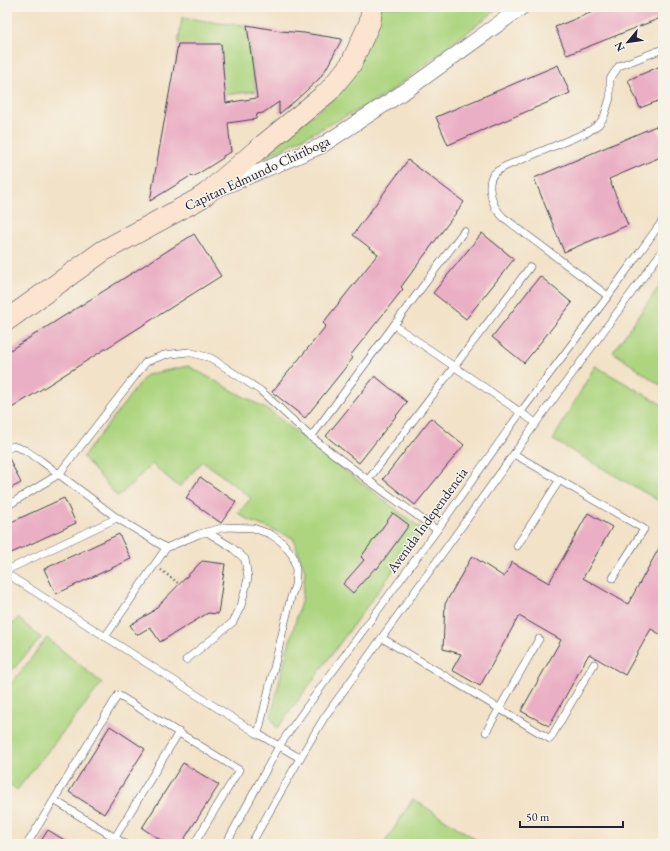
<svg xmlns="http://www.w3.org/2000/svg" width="670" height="851" font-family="'EB Garamond',serif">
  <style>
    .green { fill: #add580; stroke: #687c5e }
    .building { fill: #eaafc4 }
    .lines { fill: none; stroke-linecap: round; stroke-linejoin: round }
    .lane-casing { stroke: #413f50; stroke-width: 8 }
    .street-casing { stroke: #413f50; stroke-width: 16 }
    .secondary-casing { stroke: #413f50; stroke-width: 22 }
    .path { stroke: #413f50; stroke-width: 2.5; stroke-dasharray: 1 3; stroke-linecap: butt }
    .lane { stroke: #fff; stroke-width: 7 }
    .street { stroke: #fff; stroke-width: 15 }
    .secondary { stroke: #fce5d0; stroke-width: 21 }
    .labels { text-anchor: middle; stroke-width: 3; stroke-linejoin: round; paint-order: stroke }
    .street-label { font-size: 14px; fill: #22223b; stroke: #f7f3e8 }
  </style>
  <rect width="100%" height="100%" fill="#f7f3e8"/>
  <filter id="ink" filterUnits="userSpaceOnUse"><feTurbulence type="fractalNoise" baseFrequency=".025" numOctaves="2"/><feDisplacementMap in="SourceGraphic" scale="8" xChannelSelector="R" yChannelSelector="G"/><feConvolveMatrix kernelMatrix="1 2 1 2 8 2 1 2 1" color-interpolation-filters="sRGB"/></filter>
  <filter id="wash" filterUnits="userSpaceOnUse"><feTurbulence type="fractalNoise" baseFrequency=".012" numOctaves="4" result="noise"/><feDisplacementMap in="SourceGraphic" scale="16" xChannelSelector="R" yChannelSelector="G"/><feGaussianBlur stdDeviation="0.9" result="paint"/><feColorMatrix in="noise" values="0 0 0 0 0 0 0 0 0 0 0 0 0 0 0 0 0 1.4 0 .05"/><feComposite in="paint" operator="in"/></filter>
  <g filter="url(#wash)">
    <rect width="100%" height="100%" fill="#f2e2c7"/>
    <g class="green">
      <path d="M376 7H495V11L383 97 245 168 332 100Z"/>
      <path d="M182 17 218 23 247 25 256 91 225 95 178 44Z"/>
      <path d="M663 281V387L613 352Z"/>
      <path d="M188 366 270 411 317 449 423 530 277 729 271 717 282 670 302 598 305 571 293 538 248 520 238 513 251 498 203 461 179 487 152 464 118 497 83 457 146 375Z"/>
      <path d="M595 366 663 405V503L553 440Z"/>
      <path d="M18 618 41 638 7 676V630Z"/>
      <path d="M47 638 102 683 17 790 7 782V689Z"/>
      <path d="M413 799 483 844H384Z"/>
    </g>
    <g id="blocks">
      <g class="building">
        <path d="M605 7H663V17L567 55 555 27Z"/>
        <path d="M247 25 281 31 304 33 342 39 326 69 319 79 295 101 279 114V102L263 113 257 114 256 119 228 123 231 152 223 156V158L193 177 192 175 150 201 178 44H221L226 103 257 98Z"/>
        <path d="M558 65 570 93 448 145 436 117Z"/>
        <path d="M663 65V99L640 108 628 80Z"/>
        <path d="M656 126 663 142V156L609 179 628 225 564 252 534 178Z"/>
        <path d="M408 160 464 202 401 287 403 289 350 356 353 358 305 418 272 392 326 326 323 323 378 254 353 235Z"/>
        <path d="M482 233 514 259 466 319 433 293Z"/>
        <path d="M194 234 221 276 7 411V352Z"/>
        <path d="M540 276 572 303 524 363 492 337Z"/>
        <path d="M375 376 407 402 359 463 326 436Z"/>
        <path d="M431 418 464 445 415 505 383 479Z"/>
        <path d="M7 454 21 483 7 490Z"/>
        <path d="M200 477 236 502 221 523 186 498Z"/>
        <path d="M64 498 76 523 7 555V524Z"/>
        <path d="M393 513 409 525 377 569 375 568 353 593 343 584 364 560 361 557Z"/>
        <path d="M588 513 612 527 583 578 628 604 663 541V636L651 629 625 675 589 654 549 726 521 711 561 640 519 616 480 686 452 670 461 654 443 649 445 604 472 556 504 577 512 562 549 583Z"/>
        <path d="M119 534 131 559 56 594 44 569Z"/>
        <path d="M202 561 225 564 218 614 208 613 160 642 150 627 137 635 130 625 152 612Z"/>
        <path d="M110 726 145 749 104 814 69 792Z"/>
        <path d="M183 763 219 785 181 844H167L142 828Z"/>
        <path d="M48 830 71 844H39Z"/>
      </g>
    </g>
  </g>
  <g filter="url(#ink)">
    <use href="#blocks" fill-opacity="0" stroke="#413f50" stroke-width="1"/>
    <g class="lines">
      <g class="lane-casing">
        <g id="lane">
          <path d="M464 231 394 325 536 423"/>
          <path d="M608 296 503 217C500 214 497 210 495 207 491 199 487 183 493 175 496 171 501 169 506 166L588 132 599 124 604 117 610 98V79L619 66 663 49"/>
          <path d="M394 325 311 437 368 480 437 530"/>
          <path d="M7 449 13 446 25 450 40 460 117 518 166 548"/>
          <path d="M514 454 644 529 613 578"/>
          <path d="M368 480 530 267"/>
          <path d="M7 506 59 474 146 362 164 355 188 352 211 358 261 391 311 437"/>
          <path d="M517 546 559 481"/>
          <path d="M7 570 117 518"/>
          <path d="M7 574 258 734 300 758"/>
          <path d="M105 637 166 548 199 534 226 527 253 528 270 534 282 542 293 556 296 570 295 585 291 597 258 734"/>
          <path d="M382 638 550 739 594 664"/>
          <path d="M186 660 233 622 241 606 248 578 245 559 230 546 207 532"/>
          <path d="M486 732 539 639"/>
          <path d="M54 800 125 844"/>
          <path d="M27 844 118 695 239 770 194 844"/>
          <path d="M111 844 179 732"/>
          <path d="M226 844 279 746 308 705 437 530 520 413 608 296 663 220"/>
          <path d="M251 844 300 758 324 718 536 423 663 250"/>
        </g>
      </g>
      <g class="street-casing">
        <path id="street" d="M218 189 321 146 411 87 522 7"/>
      </g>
      <g class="secondary-casing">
        <path id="secondary" d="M7 320 103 251 197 200 206 194 256 151 328 92 351 64 370 22 372 7"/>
      </g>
      <path class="path" d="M161 570 178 583"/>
      <use href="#lane" class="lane"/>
      <use href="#street" class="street"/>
      <use href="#secondary" class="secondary"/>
    </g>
  </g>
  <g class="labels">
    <g class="street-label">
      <text transform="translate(257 173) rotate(-25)" y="5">Capitan Edmundo Chiriboga</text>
      <text transform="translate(427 520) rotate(-54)" y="5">Avenida Independencia</text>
    </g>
  </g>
  <rect width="670" height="851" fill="none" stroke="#f7f3e8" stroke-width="24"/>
  <g transform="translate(628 42) rotate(241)" stroke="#f7f3e8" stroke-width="3" paint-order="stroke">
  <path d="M0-3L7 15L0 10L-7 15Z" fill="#22223b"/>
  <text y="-6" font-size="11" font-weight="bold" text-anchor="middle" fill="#22223b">N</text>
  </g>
  <path d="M520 821v6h103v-6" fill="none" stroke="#22223b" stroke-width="2"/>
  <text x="526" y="821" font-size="12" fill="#22223b" stroke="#f7f3e8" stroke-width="3" paint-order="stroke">50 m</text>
</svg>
